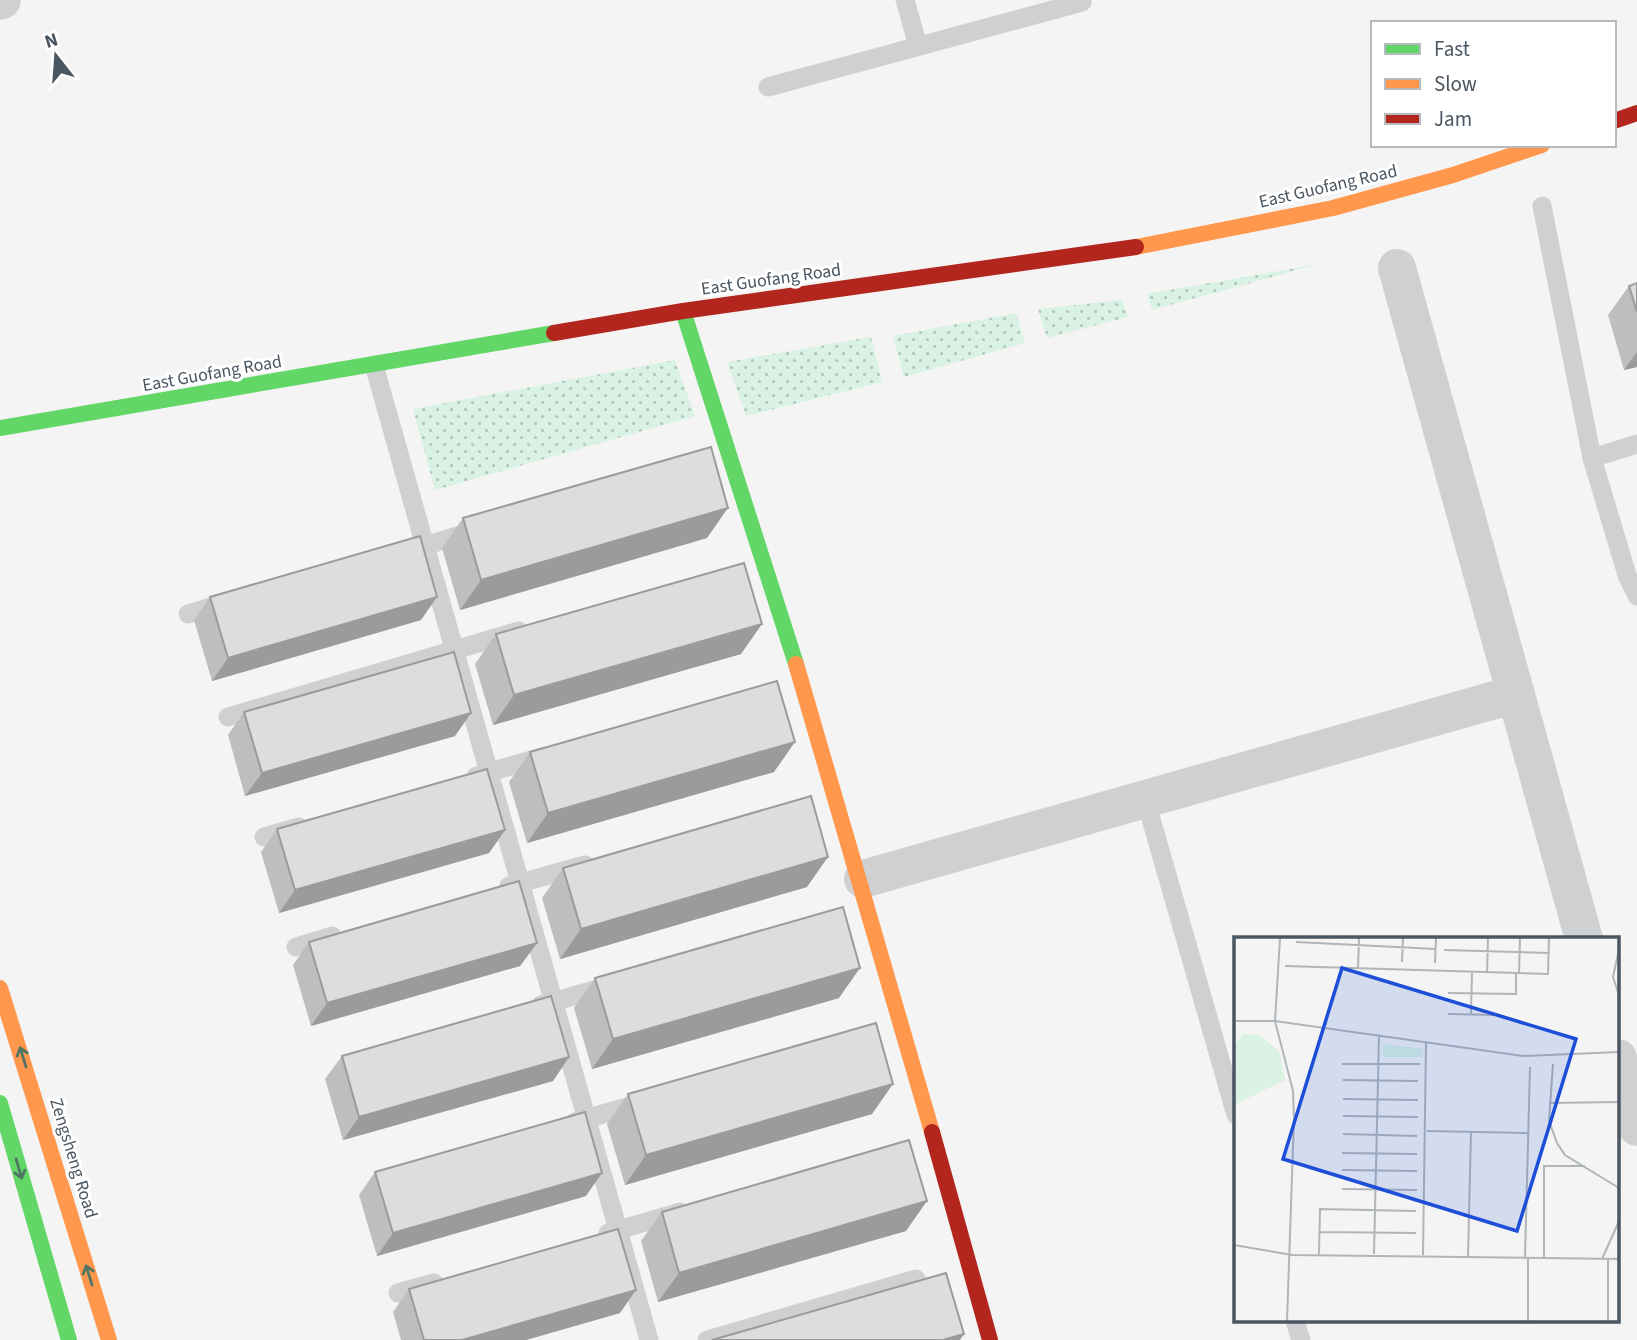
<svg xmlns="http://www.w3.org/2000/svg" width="1637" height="1340" font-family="'Source Sans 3',sans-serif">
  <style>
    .grass { fill: url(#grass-dots) }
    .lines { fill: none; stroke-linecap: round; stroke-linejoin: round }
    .lane { stroke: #ced0d2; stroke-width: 19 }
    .street { stroke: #ced0d2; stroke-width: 38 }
    .fast { stroke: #63d668; stroke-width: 16 }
    .slow { stroke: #ff974d; stroke-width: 16 }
    .jam { stroke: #b3261e; stroke-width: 16 }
    .wall { fill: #bebebf }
    .shaded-wall { fill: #9b9b9b }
    .building { fill: #ddddde; stroke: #9b9b9b; stroke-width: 2 }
    .oneway { stroke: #507663 }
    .labels { text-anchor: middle; stroke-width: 6; stroke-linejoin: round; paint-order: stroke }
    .street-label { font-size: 18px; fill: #4a5661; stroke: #fff }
    .inset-road { fill: none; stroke: #b0b5b9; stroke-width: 2 }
    .view { fill: #1d4ed8; fill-opacity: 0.15; stroke: #1d4ed8; stroke-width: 3.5 }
    .inset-edge { fill: none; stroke: #4a5661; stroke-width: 3.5 }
  </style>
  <defs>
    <pattern id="grass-dots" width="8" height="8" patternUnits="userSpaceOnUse" patternTransform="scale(1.75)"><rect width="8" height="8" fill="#d9f2e3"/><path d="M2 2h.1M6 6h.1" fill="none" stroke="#b2c7bb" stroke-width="1.8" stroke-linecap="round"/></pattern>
  </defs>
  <rect width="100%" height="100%" fill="#f4f4f4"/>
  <g class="grass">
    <path d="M1319 264 1152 310 1147 294Z"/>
    <path d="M1122 300 1128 317 1047 338 1038 309Z"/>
    <path d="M1016 313 1025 343 904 377 893 336Z"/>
    <path d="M871 337 882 382 746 416 727 362Z"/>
    <path d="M675 360 695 416 435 490 413 409Z"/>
  </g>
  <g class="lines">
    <g class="lane">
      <path d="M905 0 918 46"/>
      <path d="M768 87 1082 2"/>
      <path d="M1542 206 1592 458 1627 575 1637 596"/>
      <path d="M374 365 649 1340"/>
      <path d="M1592 458 1637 444"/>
      <path d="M415 549 473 531"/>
      <path d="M188 614 224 603"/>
      <path d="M228 717 519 631"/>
      <path d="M476 776 545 756"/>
      <path d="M1145 798 1236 1115"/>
      <path d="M264 837 299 827"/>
      <path d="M509 886 585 865"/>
      <path d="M296 947 332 936"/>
      <path d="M541 1005 609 986"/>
      <path d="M575 1122 641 1103"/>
      <path d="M608 1233 680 1212"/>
      <path d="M398 1293 434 1283"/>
      <path d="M1295 1321 1301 1340"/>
      <path d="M707 1340 916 1279"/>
    </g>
    <g class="street">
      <path d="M0 1 2 0"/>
      <path d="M1397 268 1584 939"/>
      <path d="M863 879 1516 694"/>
      <path d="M1618 1058 1637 1127"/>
    </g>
    <g class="fast">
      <path d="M683 311 796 664"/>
      <path d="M0 428 554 333"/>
      <path d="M0 1103 69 1340"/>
    </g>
    <g class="slow">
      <path d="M1136 247 1333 208 1453 175 1542 145"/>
      <path d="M796 664 932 1132"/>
      <path d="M0 988 109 1340"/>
    </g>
    <g class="jam">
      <path d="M1614 121 1637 113"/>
      <path d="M554 333 683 311 1136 247"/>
      <path d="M932 1132 990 1340"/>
    </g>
  </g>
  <g class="wall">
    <path d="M1637 283V367L1624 370 1608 315 1629 286Z"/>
    <path d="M463 518 707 538 460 610 442 548Z"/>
    <path d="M210 597 421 620 212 681 194 620Z"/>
    <path d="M496 634 741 654 493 725 475 664Z"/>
    <path d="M244 712 455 736 245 796 228 735Z"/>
    <path d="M530 752 774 772 527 843 509 782Z"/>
    <path d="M277 829 505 830 489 853 279 913 261 852Z"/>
    <path d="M563 868 807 887 560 959 542 898Z"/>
    <path d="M309 942 537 943 520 966 311 1026 293 965Z"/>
    <path d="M595 978 839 998 592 1069 574 1008Z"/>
    <path d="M342 1056 569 1057 553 1081 343 1140 325 1079Z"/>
    <path d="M628 1094 872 1114 625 1185 607 1124Z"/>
    <path d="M375 1172 586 1196 377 1256 359 1195Z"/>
    <path d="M662 1212 906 1231 658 1302 641 1241Z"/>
    <path d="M409 1289 620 1313 526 1340H401L393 1312Z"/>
  </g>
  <g class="shaded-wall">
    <path d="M1637 352V367L1624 370Z"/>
    <path d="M728 508 707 538 460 610 481 580Z"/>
    <path d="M437 597 421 620 212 681 228 658Z"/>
    <path d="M762 624 741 654 493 725 514 695Z"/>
    <path d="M471 713 455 736 245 796 262 773Z"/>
    <path d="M795 742 774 772 527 843 548 813Z"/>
    <path d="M505 830 489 853 279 913 295 890Z"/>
    <path d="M828 857 807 887 560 959 581 929Z"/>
    <path d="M537 943 520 966 311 1026 327 1003Z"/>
    <path d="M860 968 839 998 592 1069 613 1039Z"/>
    <path d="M569 1057 553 1081 343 1140 359 1117Z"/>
    <path d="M893 1084 872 1114 625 1185 646 1155Z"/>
    <path d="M602 1173 586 1196 377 1256 393 1233Z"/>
    <path d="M927 1201 906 1231 658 1302 679 1273Z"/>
    <path d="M636 1290 620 1313 526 1340H462Z"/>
    <path d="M964 1334 960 1340H943Z"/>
  </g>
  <g class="building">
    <path d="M1637 283V312L1629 286Z"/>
    <path d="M711 447 728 508 481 580 463 518Z"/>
    <path d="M420 536 437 597 228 658 210 597Z"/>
    <path d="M744 563 762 624 514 695 496 634Z"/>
    <path d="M454 652 471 713 262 773 244 712Z"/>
    <path d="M777 681 795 742 548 813 530 752Z"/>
    <path d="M487 769 505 830 295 890 277 829Z"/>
    <path d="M811 796 828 857 581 929 563 868Z"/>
    <path d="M519 881 537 943 327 1003 309 942Z"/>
    <path d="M843 907 860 968 613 1039 595 978Z"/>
    <path d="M551 996 569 1057 359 1117 342 1056Z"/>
    <path d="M876 1023 893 1084 646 1155 628 1094Z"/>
    <path d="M585 1112 602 1173 393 1233 375 1172Z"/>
    <path d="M909 1140 927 1201 679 1273 662 1212Z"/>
    <path d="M618 1229 636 1290 462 1340H424L409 1289Z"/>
    <path d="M946 1273 964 1334 943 1340H712Z"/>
  </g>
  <defs><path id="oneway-shaft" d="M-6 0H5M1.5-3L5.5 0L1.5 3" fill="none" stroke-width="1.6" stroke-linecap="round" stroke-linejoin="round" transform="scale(1.75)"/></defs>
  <g class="oneway">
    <use href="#oneway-shaft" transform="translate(23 1057) rotate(-107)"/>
    <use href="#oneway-shaft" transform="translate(19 1169) rotate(74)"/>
    <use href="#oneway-shaft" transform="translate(89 1275) rotate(-107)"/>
  </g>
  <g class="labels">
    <g class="street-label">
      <text transform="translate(1328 186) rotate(-13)" y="6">East Guofang Road</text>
      <text transform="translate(771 279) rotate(-8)" y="6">East Guofang Road</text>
      <text transform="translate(212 373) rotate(-10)" y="6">East Guofang Road</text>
      <text transform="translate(74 1158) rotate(73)" y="6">Zengsheng Road</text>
    </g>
  </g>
  <g transform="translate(1234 937)">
    <rect width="385" height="385" fill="#f4f4f4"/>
    <path d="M9 97 25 98 45 114 51 143 0 168V109ZM149 107 189 112V120H149Z" fill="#d9f2e3"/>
    <path class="inset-road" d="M46 1 41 84 59 154 60 182 53 384M62 5 202 12M385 12 379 40 385 58M210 13 315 16M168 25 169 1M201 26 202 1M51 29 314 37 315 1M124 31 125 1M253 36 254 1M285 37 286 1M214 56 282 57V37M214 77 262 78M237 77 238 36M0 84H41L289 119 385 115M108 127H186M319 127 315 184 323 206 331 218 385 251M109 143 184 144M109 162 184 163M315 166 385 165M109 179 184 180M193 194 294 196M109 197 183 199M108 216 183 217M108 233 183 234M108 252 183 253M86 295 182 296M0 308 58 318 385 322M85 317 86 272 182 274M140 317 145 99M189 318 192 105M234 319 237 195M291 320 296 130M310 320V229H351M368 322 385 284M294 384V320M374 384V322"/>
    <path class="view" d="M108 31 342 102 283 294 49 222Z"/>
    <rect width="385" height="385" class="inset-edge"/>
  </g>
  <rect x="1371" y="21" width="245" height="126" fill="#ffffff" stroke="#b7bbc0" stroke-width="2"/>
  <rect x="1385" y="44" width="35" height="10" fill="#63d668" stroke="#b7bbc0" stroke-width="2"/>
  <text x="1434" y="56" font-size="21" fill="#4a5661">Fast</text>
  <rect x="1385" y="79" width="35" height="10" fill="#ff974d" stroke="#b7bbc0" stroke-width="2"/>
  <text x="1434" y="91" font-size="21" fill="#4a5661">Slow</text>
  <rect x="1385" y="114" width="35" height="10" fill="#b3261e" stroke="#b7bbc0" stroke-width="2"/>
  <text x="1434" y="126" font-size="21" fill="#4a5661">Jam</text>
  <g transform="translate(56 56) rotate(343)" stroke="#ffffff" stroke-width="5" paint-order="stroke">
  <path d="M0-5L12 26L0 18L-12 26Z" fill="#4a5661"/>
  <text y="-10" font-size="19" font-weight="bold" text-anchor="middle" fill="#4a5661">N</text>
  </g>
</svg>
